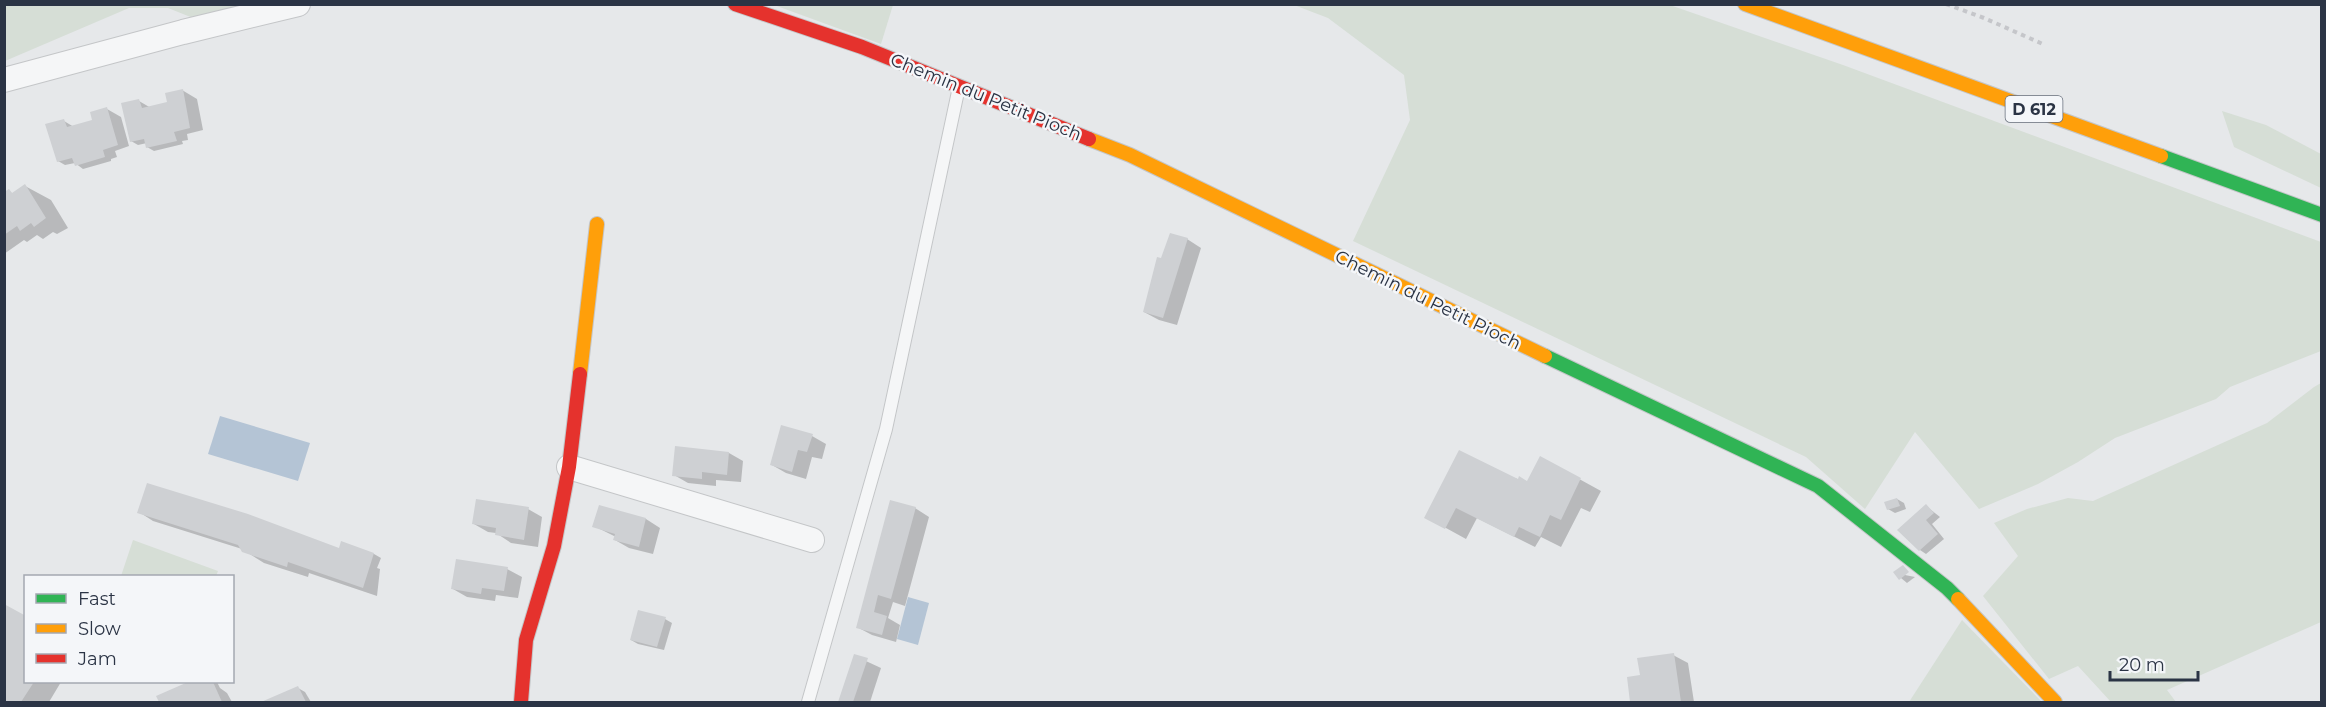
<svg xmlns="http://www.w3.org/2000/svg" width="2326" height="707" font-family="Montserrat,sans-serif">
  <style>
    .green { fill: #d6ded6 }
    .water { fill: #b4c4d5 }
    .shadow { fill: #0003 }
    .building { fill: #ced0d3 }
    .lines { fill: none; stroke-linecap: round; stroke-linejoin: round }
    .lane-casing { stroke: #c4c6c8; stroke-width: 14 }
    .street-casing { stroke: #c4c6c8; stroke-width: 26 }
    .fast-casing { stroke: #c4c6c8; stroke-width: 16 }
    .slow-casing { stroke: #c4c6c8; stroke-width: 16 }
    .jam-casing { stroke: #c4c6c8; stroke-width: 16 }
    .path { stroke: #c5c6ca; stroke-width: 4; stroke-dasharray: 4.5 4.5; stroke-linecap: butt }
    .lane { stroke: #f5f6f7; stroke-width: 12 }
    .street { stroke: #f5f6f7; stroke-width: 24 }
    .fast { stroke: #30b455; stroke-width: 14 }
    .slow { stroke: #ff9f0a; stroke-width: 14 }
    .jam { stroke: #e5322d; stroke-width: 14 }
    .labels { text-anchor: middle; stroke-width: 5; stroke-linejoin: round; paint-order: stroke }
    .shield { fill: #f4f6f9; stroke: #676e7b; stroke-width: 1.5 }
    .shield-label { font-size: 16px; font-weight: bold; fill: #2b3445 }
    .street-label { font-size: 18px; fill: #2b3445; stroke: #f4f6f9 }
  </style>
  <rect width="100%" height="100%" fill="#e6e8ea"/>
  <g class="green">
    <path d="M1667 4 1843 65 2321 242V351L2230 387 2216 399 2115 438 2078 462 2038 484 1979 509 1915 432 1865 509 1806 457 1353 241 1410 120 1404 75 1328 18 1294 5Z"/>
    <path d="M5 5H266L193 18 168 8H129L5 61Z"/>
    <path d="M774 5H893L881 44Z"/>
    <path d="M2222 111 2266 125 2321 154V188L2234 147Z"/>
    <path d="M2321 383V622L2167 690 2176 702H2111L2078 666 2049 679 1983 596 2018 556 1994 523 2027 509 2068 498 2093 501 2267 423 2314 387Z"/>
    <path d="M133 540 218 571 216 576H121Z"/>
    <path d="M1962 620 2042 702H1909Z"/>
  </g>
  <g class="water">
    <path d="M220 416 310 443 298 481 208 454Z"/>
    <path d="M908 597 929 603 918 645 897 639Z"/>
  </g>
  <g class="shadow">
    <path d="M182 90 197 99 203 130 187 134 188 140 182 141 183 144 154 151 147 147V143L138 145 131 141 139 101 151 108 169 104Z"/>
    <path d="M107 109 121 117 129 146 115 151 117 157 111 159V161L83 169 75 163 65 165 58 161 64 121 74 127 94 121Z"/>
    <path d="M25 186 51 200 68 228 57 234 53 232 43 239 37 235 27 242 24 240 4 254V194L9 191 13 194Z"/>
    <path d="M1187 239 1201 248 1177 325 1159 320 1144 312 1162 260Z"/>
    <path d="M812 436 826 444 822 459 812 457 806 479 786 473 772 465Z"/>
    <path d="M729 453 743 461 741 482 716 480V486L688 483 674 475Z"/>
    <path d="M1541 458 1601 491 1590 512 1581 508 1561 547 1541 537 1535 547 1477 518 1466 539 1426 517 1501 473 1528 483Z"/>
    <path d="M1897 499 1904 503 1906 509 1895 513 1888 509Z"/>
    <path d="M1926 506 1940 517 1932 524 1944 539 1926 554 1920 550Z"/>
    <path d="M600 507 646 519 660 528 653 554 629 548 615 540 616 537 594 526Z"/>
    <path d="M915 508 929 517 905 606 893 602 888 618 900 625 896 642 872 635 857 627Z"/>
    <path d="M528 509 542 517 538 547 511 543 496 533 488 532 474 524Z"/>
    <path d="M139 512 340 550 342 543 374 554 381 558 377 568 380 569 377 596 309 573 308 577 264 563 242 549 153 521Z"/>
    <path d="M507 569 522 577 518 598 496 595 495 601 467 597 453 589Z"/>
    <path d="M1895 573 1915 577 1907 583Z"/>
    <path d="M4 605 26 682H61L49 702H4Z"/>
    <path d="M665 619 672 623 664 650 638 644 631 640Z"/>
    <path d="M1673 655 1688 663 1694 702H1632L1629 679 1641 676Z"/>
    <path d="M855 656 881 668 870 702H840Z"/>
    <path d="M192 682H217L220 688 227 693 232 702H161L158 697Z"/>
    <path d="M298 688 305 692 311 702H265Z"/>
  </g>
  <g class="building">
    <path d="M183 89 190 128 174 132 177 141 146 148 144 139 130 142 121 103 139 99 142 108 167 102 165 93Z"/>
    <path d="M107 107 118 145 103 150 105 157 75 166 72 158 57 162 45 124 64 119 67 127 92 120 90 112Z"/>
    <path d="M25 184 46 218 34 227 31 223 20 231 17 226 4 235V192L9 189 12 193Z"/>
    <path d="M1170 233 1188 238 1163 318 1143 312 1157 257 1161 258Z"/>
    <path d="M781 425 813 434 807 452 798 450 792 472 770 465Z"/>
    <path d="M675 446 729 452 727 475 702 472V479L672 476Z"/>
    <path d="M1459 450 1518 479 1519 476 1527 481 1540 456 1581 478 1561 520 1550 515 1540 537 1519 527 1514 537 1456 508 1445 529 1424 518Z"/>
    <path d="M147 483 248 514 339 548 341 541 374 553 363 588 288 562 287 567 242 552 238 545 137 513Z"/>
    <path d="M1897 498 1900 506 1887 510 1884 502Z"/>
    <path d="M476 499 529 507 524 540 495 535 496 528 472 524Z"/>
    <path d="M890 500 916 507 891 599 878 595 874 612 887 616 882 635 856 628Z"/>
    <path d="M1926 504 1934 513 1926 520 1938 534 1919 551 1897 530Z"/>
    <path d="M599 505 646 518 639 547 613 540 615 534 592 527Z"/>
    <path d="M456 559 508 567 504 591 482 588 481 594 451 589Z"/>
    <path d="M1903 565 1909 572 1899 580 1893 572Z"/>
    <path d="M4 604 26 616V682H34L21 702H4Z"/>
    <path d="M638 610 666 617 657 647 630 640Z"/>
    <path d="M1674 653 1681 702H1630L1627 677 1640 675 1637 658Z"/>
    <path d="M854 654 868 658 853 702H838Z"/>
    <path d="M188 682H213L222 702H159L156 696Z"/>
    <path d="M298 686 306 702H261Z"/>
  </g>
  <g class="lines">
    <g class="lane-casing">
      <path id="lane" d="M808 702 886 429 959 87"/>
    </g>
    <g class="street-casing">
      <g id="street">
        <path d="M4 80 183 32 298 4"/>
        <path d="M569 467 812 540"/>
      </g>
    </g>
    <g class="fast-casing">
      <g id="fast">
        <path d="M2161 156 2322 215"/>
        <path d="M1545 356 1818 486 1947 588 1958 599"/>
      </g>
    </g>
    <g class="slow-casing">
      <g id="slow">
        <path d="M1745 4 2161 156"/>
        <path d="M1089 139 1130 155 1545 356"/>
        <path d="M580 374 597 224"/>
        <path d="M1958 599 2055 702"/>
      </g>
    </g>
    <g class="jam-casing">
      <g id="jam">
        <path d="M735 4 862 47 1089 139"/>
        <path d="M521 702 526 640 554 546 569 467 580 374"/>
      </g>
    </g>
    <path class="path" d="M1946 4 1984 18 2045 45"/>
    <use href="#lane" class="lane"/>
    <use href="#street" class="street"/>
    <use href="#fast" class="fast"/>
    <use href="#slow" class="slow"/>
    <use href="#jam" class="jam"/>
  </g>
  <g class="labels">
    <rect class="shield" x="2005.5" y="96" width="57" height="26" rx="4.5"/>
    <g class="shield-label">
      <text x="2034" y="115">D 612</text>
    </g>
    <g class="street-label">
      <text transform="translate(986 97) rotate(22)" y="6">Chemin du Petit Pioch</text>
      <text transform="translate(1428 300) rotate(26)" y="6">Chemin du Petit Pioch</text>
    </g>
  </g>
  <rect width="2326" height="707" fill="none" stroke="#2b3445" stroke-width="12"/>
  <rect x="24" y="575" width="210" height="108" fill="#f4f6f9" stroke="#a4a8b1" stroke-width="1.5"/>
  <rect x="36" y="594" width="30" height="9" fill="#30b455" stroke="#a4a8b1" stroke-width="1.5"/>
  <text x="78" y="605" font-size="18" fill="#2b3445">Fast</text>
  <rect x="36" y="624" width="30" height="9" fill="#ff9f0a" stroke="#a4a8b1" stroke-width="1.5"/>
  <text x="78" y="635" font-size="18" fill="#2b3445">Slow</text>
  <rect x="36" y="654" width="30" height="9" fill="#e5322d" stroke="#a4a8b1" stroke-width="1.5"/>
  <text x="78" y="665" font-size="18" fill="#2b3445">Jam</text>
  <path d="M2110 671v9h88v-9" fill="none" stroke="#2b3445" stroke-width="3"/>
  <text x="2119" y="671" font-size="18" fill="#2b3445" stroke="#f4f6f9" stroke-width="4.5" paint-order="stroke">20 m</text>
</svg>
